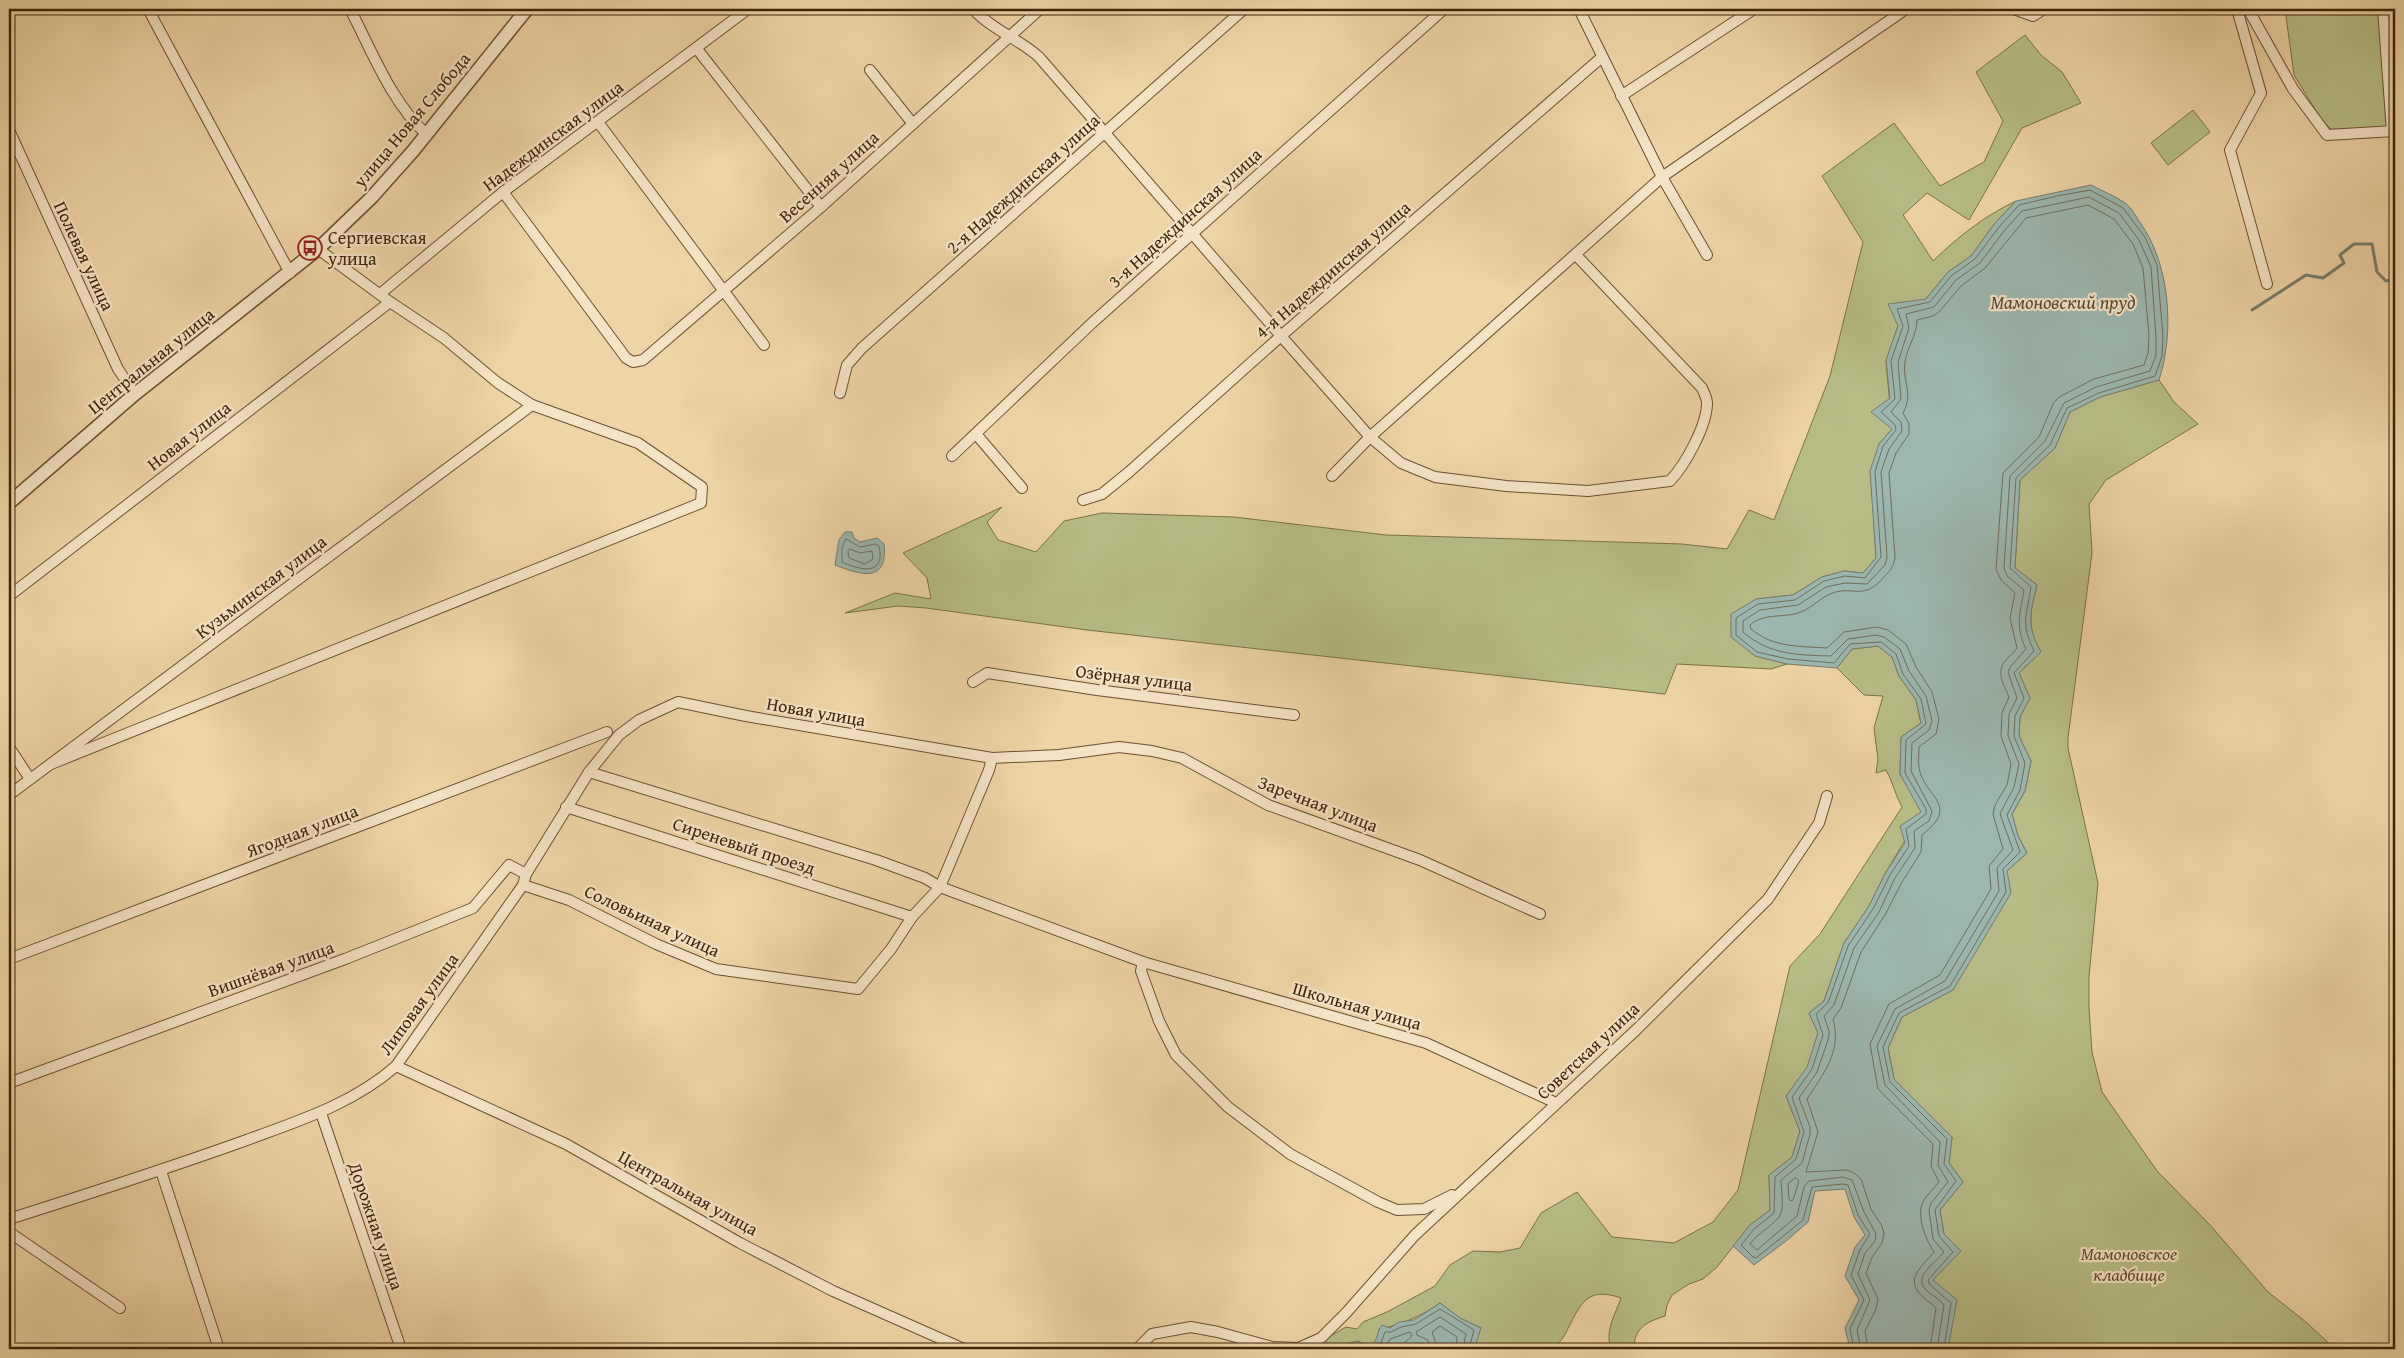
<svg xmlns="http://www.w3.org/2000/svg" width="2404" height="1358" font-family="'Gentium Book Plus',serif">
  <style>
    .green { fill: #b8bd88; stroke: #7c7048 }
    .water { fill: #9bb7af; stroke: #777c6c }
    .lines { fill: none; stroke-linecap: round; stroke-linejoin: round }
    .shore { stroke: #6e6d5c; stroke-width: 1 }
    .stream { stroke: #777c6c; stroke-width: 3 }
    .minor-casing { stroke: #6c4f30; stroke-width: 12 }
    .tertiary-casing { stroke: #6c4f30; stroke-width: 15 }
    .minor { stroke: #f5e3c6; stroke-width: 10 }
    .tertiary { stroke: #f5e3c6; stroke-width: 12 }
    .labels { text-anchor: middle; stroke-width: 4.5; stroke-linejoin: round; paint-order: stroke }
    .street-label { font-size: 18px; fill: #412308; stroke: #f5e3c6 }
    .poi-label { font-size: 18px; fill: #412308; stroke: #f5e3c6; text-anchor: start }
    .park-label { font-size: 18px; font-style: italic; fill: #5f4a28; stroke: #f5e3c6 }
    .water-label { font-size: 19px; font-style: italic; fill: #584832; stroke: #f5e3c6 }
  </style>
  <rect width="100%" height="100%" fill="#efd4a8"/>
  <filter id="stains"><feTurbulence type="fractalNoise" baseFrequency=".004" numOctaves="4"/><feColorMatrix values="0 0 0 0 .2 0 0 0 0 .09 0 0 0 0 .02 0 0 0 .5 -.17"/></filter>
  <radialGradient id="worn" r=".72"><stop offset=".6" stop-color="#630" stop-opacity="0"/><stop offset="1" stop-color="#630" stop-opacity=".3"/></radialGradient>
  <g class="green">
    <path d="M2285 9H2395V137L2332 130 2321 119 2294 75Z"/>
    <path d="M2025 35 2041 55 2062 72 2081 103 2022 128 1969 220 1927 193 1903 215 1933 261C1958 237 1984 216 2016 201L1995 223 1971 256 1948 272 1926 299 1898 326 1886 361 1892 429 1879 444 1874 525 1876 558 1863 573 1844 571 1822 577 1793 595 1756 599 1755 656 1787 664 1771 669 1677 664 1665 694 1087 630 926 608 898 606 845 613 895 593 931 599 927 578 903 553 1002 507 987 522 998 540 1036 552 1064 521 1102 513 1234 517 1386 535 1682 544 1727 549 1749 510 1774 520 1830 376 1863 242 1822 176 1894 123 1940 186 1984 162 2003 121 1976 72Z"/>
    <path d="M2193 110 2210 132 2168 165 2151 143Z"/>
    <path d="M2159 380 2174 402 2198 424 2106 480 2089 504 2092 553 2068 738V748L2098 883 2089 976V1008L2092 1052 2102 1092 2157 1171 2210 1225 2268 1292 2307 1323 2335 1349H1948L1956 1300 1933 1281 1944 1234 1940 1210 1963 1182 1949 1163 1952 1137 1894 1079 1888 1048 1902 1017 1953 990 1991 924 2007 871 2027 853 2018 836 2012 814 2025 791 2031 761 2019 736 2020 717 2030 698 2019 673 2041 652C2026 625 2030 614 2037 585L2015 568 2020 480 2055 448 2070 412 2100 397Z"/>
    <path d="M1878 646 1892 657 1899 676 1916 700 1921 723 1901 737 1900 774 1922 812 1886 872 1869 906 1844 943 1824 1001 1809 1013 1818 1033 1808 1067 1786 1096 1800 1131 1792 1157 1769 1175 1770 1210 1750 1225 1717 1267 1703 1279 1689 1284 1672 1295 1667 1305 1665 1316C1646 1322 1634 1328 1634 1349H1612C1603 1334 1616 1313 1621 1298 1584 1285 1580 1307 1565 1334 1563 1339 1557 1344 1553 1349H1547L1538 1344 1536 1349H1412L1416 1347 1427 1348 1481 1328 1460 1318 1440 1303C1421 1316 1402 1325 1379 1329L1377 1340 1372 1345H1364L1358 1341 1342 1345 1336 1349H1308L1346 1327 1357 1329 1363 1322 1387 1312 1435 1286 1450 1265 1473 1251 1500 1252 1520 1248 1541 1213 1577 1192 1612 1237 1674 1243 1713 1222 1738 1190 1790 966 1820 934 1902 807C1895 795 1893 782 1886 770L1876 773 1878 759 1874 728 1883 696 1864 695 1837 668 1852 649Z"/>
  </g>
  <g class="water">
    <path d="M2091 185C2102 191 2115 196 2125 203 2131 207 2135 215 2139 221 2170 263 2175 331 2159 380L2100 397 2070 412 2055 448 2020 480 2015 568 2037 585C2030 614 2026 625 2041 652L2019 673 2030 698 2020 717 2019 736 2031 761 2025 791 2012 814 2018 836 2027 853 2007 871 2011 893 1953 990 1902 1017 1888 1048 1894 1079 1952 1137 1949 1163 1963 1182 1940 1210 1944 1234 1961 1251 1933 1280 1957 1300 1948 1349H1850L1845 1328 1859 1300 1845 1276 1855 1247 1865 1235 1854 1217 1845 1189 1815 1191 1808 1222 1786 1241 1754 1265 1733 1246 1750 1225 1770 1210 1769 1175 1792 1157 1800 1131 1786 1096 1807 1067 1818 1033 1809 1013 1824 1001 1844 943 1869 906 1886 872 1905 843 1900 826 1921 812 1900 774 1901 737 1921 723 1916 700 1899 676 1892 657 1878 646 1852 649 1837 668 1787 664 1755 656 1731 637V614L1756 599 1793 595 1822 577 1844 571 1863 573 1876 558 1870 471 1879 444 1892 429 1871 412 1890 398 1886 360 1898 326 1888 304 1926 299 1948 272 1971 256 1995 223 2016 201Z"/>
    <path d="M845 532H852L854 538 860 542 877 538 884 544C888 584 861 575 835 565L839 540Z"/>
    <path d="M1440 1303 1460 1318 1481 1328 1475 1347 1336 1349 1342 1345 1358 1341 1364 1345H1372C1378 1339 1377 1332 1382 1325L1390 1328 1399 1322 1414 1320Z"/>
  </g>
  <g class="lines">
    <g class="shore">
      <path d="M846 539 860 547 875 544 879 546C886 577 859 570 842 562V548Z"/>
      <path d="M850 549 860 553 872 551 873 559 865 564 849 558 848 552Z"/>
      <path d="M1796 1178 1799 1181 1793 1200 1791 1201 1789 1199 1788 1184Z"/>
      <path d="M1374 1349 1381 1343 1385 1332H1391L1401 1327 1416 1324 1440 1309 1474 1330 1469 1349"/>
      <path d="M1384 1349 1390 1339 1410 1332 1412 1336 1405 1342 1404 1349"/>
      <path d="M1430 1349 1428 1340 1417 1335 1416 1332 1440 1317 1466 1334 1463 1349"/>
      <path d="M1438 1349 1432 1332 1440 1326 1457 1337 1456 1349"/>
      <path d="M1854 1349 1850 1329 1864 1300 1851 1275 1860 1250 1870 1234 1858 1215 1848 1185 1843 1184 1812 1187 1803 1220 1756 1258 1753 1257 1741 1245 1754 1229 1774 1213 1775 1177 1796 1159 1804 1132 1792 1097 1812 1069 1823 1035 1816 1014 1828 1003 1848 946 1873 909 1890 875 1909 846 1906 829 1926 814V809L1905 773 1906 740 1926 724 1921 699 1903 674 1896 654 1881 642 1850 644 1834 663 1788 659 1757 652 1736 635V618L1758 604 1795 600 1824 581 1845 576 1865 578 1881 557 1875 472 1883 446 1896 430 1895 425 1881 412 1895 399 1891 361 1903 326 1897 309 1930 302 1951 276 1975 259 1999 227 2019 205 2057 196 2090 190 2123 208 2145 237 2157 265 2163 337 2162 356 2155 376 2099 393 2067 408 2050 445 2016 478 2010 568 2031 587C2027 617 2020 621 2034 651L2014 673 2024 698 2015 716 2014 736 2025 763 2020 790 2007 815 2020 852 2003 869 2006 892 1950 986 1899 1013 1883 1047 1890 1082 1947 1139 1944 1164 1956 1181 1935 1210 1939 1236 1953 1252 1928 1280 1930 1285 1951 1303 1944 1349"/>
      <path d="M1861 1349 1857 1330 1870 1300 1858 1274 1865 1253 1875 1241 1876 1234 1864 1212 1852 1180 1843 1177 1809 1181 1804 1187 1797 1216 1757 1250 1750 1244C1756 1234 1778 1223 1781 1213 1784 1203 1781 1190 1781 1180L1802 1163 1810 1134V1127L1799 1098 1817 1072 1829 1037V1031L1824 1016 1834 1005 1854 948 1879 912 1895 878 1915 848 1914 831 1929 821 1932 811 1911 771 1912 743 1929 730 1932 721 1926 696 1909 671 1900 649 1884 637 1876 635 1848 639 1831 656C1797 655 1770 655 1743 632V621L1760 610 1798 605 1826 587 1845 583 1867 584 1885 565 1887 557 1881 472 1889 449 1902 431 1901 422 1891 412 1901 399 1898 362 1909 328 1906 314 1934 307 1956 280 1980 263 2004 231 2022 211 2089 197 2119 213 2139 240 2151 267 2156 337V355L2150 371 2096 387 2064 403 2045 441 2010 476 2004 568 2007 576 2024 590C2020 614 2015 626 2026 649L2011 666 2008 672 2017 698 2009 714 2008 736 2019 764 2014 787 2000 814 2013 850 1997 868 1999 891 1945 981 1895 1009 1877 1046 1885 1085 1940 1142 1938 1165 1948 1182 1931 1203 1929 1210 1933 1239 1944 1252C1937 1262 1912 1276 1926 1290 1932 1295 1939 1299 1944 1305L1937 1349"/>
      <path d="M1868 1349 1865 1331 1876 1309 1878 1299 1866 1273 1872 1257 1882 1243 1884 1233 1882 1226 1871 1209 1861 1179 1854 1173 1847 1170 1806 1172 1818 1132 1807 1099C1824 1073 1842 1051 1833 1019L1841 1008 1861 952 1885 915 1902 882 1921 852 1922 835C1962 804 1923 797 1919 767 1918 761 1919 754 1919 747L1936 734 1939 719 1932 692 1916 667 1906 644 1888 630 1877 627 1844 632 1827 648C1799 646 1774 648 1751 629L1750 625C1764 613 1781 618 1798 613 1809 610 1818 600 1828 595 1852 583 1862 603 1884 577 1890 571 1894 566 1895 557L1889 473 1896 453 1909 434V424L1903 413C1914 393 1902 382 1905 362 1907 347 1917 335 1917 320L1933 316 1939 312 1961 286 1985 268 2026 218 2088 205 2114 219 2133 244 2143 268 2149 336 2148 353 2144 365 2094 379 2059 397 2053 404 2039 437 2003 473 1996 569 2001 580 2015 593 2010 618 2017 648C2014 652 2010 656 2006 660 1995 672 2004 685 2009 697L2002 713 2001 736 2011 764 2007 785 1995 805 1993 814 2003 849 1989 866 1991 889 1940 975 1889 1004 1870 1044 1878 1089 1933 1144 1931 1166 1939 1182C1934 1188 1928 1194 1924 1200 1915 1215 1926 1240 1934 1252 1924 1265 1904 1278 1921 1295 1926 1300 1931 1303 1936 1308L1930 1349"/>
    </g>
    <path class="stream" d="M2252 310 2306 275 2323 278 2344 263 2340 255 2354 244H2372L2377 272 2386 281 2395 279"/>
    <g class="minor-casing">
      <g id="minor">
        <path d="M148 9 290 273"/>
        <path d="M350 9C372 51 391 102 427 135"/>
        <path d="M973 9C991 29 1019 39 1039 57L1281 336 1370 437 1401 463 1435 477 1506 486 1588 491 1670 481C1685 465 1707 426 1707 403 1707 398 1704 393 1702 388L1576 255"/>
        <path d="M1579 9 1662 177 1707 255"/>
        <path d="M2014 9 2033 16 2044 9"/>
        <path d="M2237 9 2261 93 2230 150 2267 284"/>
        <path d="M2248 9 2293 89 2327 135 2395 131"/>
        <path d="M2383 9 2392 132"/>
        <path d="M697 49 821 207"/>
        <path d="M870 70 913 124"/>
        <path d="M1621 96 1754 9"/>
        <path d="M598 122 764 345"/>
        <path d="M9 130 118 369 135 394"/>
        <path d="M503 192 626 358 633 362 643 360 821 207 1040 9"/>
        <path d="M380 294 503 192 748 9"/>
        <path d="M840 393 847 365 862 348 1244 9"/>
        <path d="M976 434 1022 488"/>
        <path d="M952 456 1092 323 1444 9"/>
        <path d="M1332 476 1370 437 1662 177 1906 9"/>
        <path d="M1083 500 1102 494 1129 472 1281 336 1602 57"/>
        <path d="M9 596 390 302"/>
        <path d="M973 682 987 673 1097 690 1294 715"/>
        <path d="M9 747 30 779"/>
        <path d="M51 764 701 503 702 487 638 443 532 405 498 383 444 338 390 302 318 249"/>
        <path d="M589 772 876 860 925 878 940 887 1143 962 1426 1043 1556 1103"/>
        <path d="M9 795 532 405"/>
        <path d="M566 807 912 917"/>
        <path d="M523 885 569 900 656 944 716 969 858 989 891 949 912 917 940 887 989 770 992 758"/>
        <path d="M9 959 607 732"/>
        <path d="M1143 962 1141 971 1159 1021 1176 1055 1228 1107 1290 1154 1378 1202 1397 1210 1424 1209 1452 1195"/>
        <path d="M396 1066 566 1144 740 1243 833 1291 964 1349"/>
        <path d="M9 1083 345 959 473 908 509 865 526 874"/>
        <path d="M321 1113 401 1349"/>
        <path d="M161 1171 219 1349"/>
        <path d="M9 1219C88 1194 166 1169 244 1141 298 1121 353 1104 396 1066L523 885 526 874 589 772 619 735 639 720 678 702 746 716 992 758 1059 755 1119 747 1152 751 1182 758 1268 805 1420 860 1540 914"/>
        <path d="M9 1232 120 1308"/>
        <path d="M1137 1349 1152 1334 1191 1327 1218 1332 1272 1347 1298 1348 1321 1338 1346 1313 1415 1235 1636 1030 1768 899 1819 823 1827 796"/>
      </g>
    </g>
    <g class="tertiary-casing">
      <path id="tertiary" d="M9 503 135 394 318 249 372 197 413 151 527 9"/>
    </g>
    <use href="#minor" class="minor"/>
    <use href="#tertiary" class="tertiary"/>
  </g>
  <defs>
    <g id="bus-ring" transform="scale(1.25)"><circle r="9.5" fill="#f5e3c6" stroke="#8f2418" stroke-width="1.5"/><path d="M-5-6H5V4H4V6H2V4H-2V6H-4V4H-5ZM-3.5-4V0h7V-4ZM-3.5 1.2v1.5H-2V1.2ZM2 1.2v1.5H3.5V1.2Z" fill="#8f2418"/></g>
  </defs>
  <g fill-rule="evenodd">
    <use href="#bus-ring" x="310" y="248"/>
  </g>
  <g class="labels">
    <g class="street-label">
      <text transform="translate(412 120) rotate(-50)" y="6">улица Новая Слобода</text>
      <text transform="translate(553 136) rotate(-37)" y="6">Надеждинская улица</text>
      <text transform="translate(829 177) rotate(-42)" y="6">Весенняя улица</text>
      <text transform="translate(1023 184) rotate(-42)" y="6">2-я Надеждинская улица</text>
      <text transform="translate(1185 218) rotate(-42)" y="6">3-я Надеждинская улица</text>
      <text transform="translate(84 256) rotate(65)" y="6">Полевая улица</text>
      <text transform="translate(1333 270) rotate(-41)" y="6">4-я Надеждинская улица</text>
      <text transform="translate(151 361) rotate(-39)" y="6">Центральная улица</text>
      <text transform="translate(189 436) rotate(-38)" y="6">Новая улица</text>
      <text transform="translate(261 587) rotate(-37)" y="6">Кузьминская улица</text>
      <text transform="translate(1134 678) rotate(7)" y="6">Озёрная улица</text>
      <text transform="translate(816 712) rotate(10)" y="6">Новая улица</text>
      <text transform="translate(1318 804) rotate(21)" y="6">Заречная улица</text>
      <text transform="translate(302 831) rotate(-21)" y="6">Ягодная улица</text>
      <text transform="translate(744 846) rotate(18)" y="6">Сиреневый проезд</text>
      <text transform="translate(652 921) rotate(25)" y="6">Соловьиная улица</text>
      <text transform="translate(271 969) rotate(-20)" y="6">Вишнёвая улица</text>
      <text transform="translate(419 1004) rotate(-54)" y="6">Липовая улица</text>
      <text transform="translate(1357 1006) rotate(16)" y="6">Школьная улица</text>
      <text transform="translate(1588 1051) rotate(-43)" y="6">Советская улица</text>
      <text transform="translate(688 1193) rotate(29)" y="6">Центральная улица</text>
      <text transform="translate(376 1226) rotate(71)" y="6">Дорожная улица</text>
    </g>
    <g class="poi-label">
      <text x="328" y="244">Сергиевская<tspan x="328" dy="21">улица</tspan></text>
    </g>
    <g class="park-label">
      <text x="2129" y="1260">Мамоновское<tspan x="2129" dy="21">кладбище</tspan></text>
    </g>
    <g class="water-label">
      <text x="2063" y="309">Мамоновский пруд</text>
    </g>
  </g>
  <rect width="2404" height="1358" fill="none" stroke="#efd4a8" stroke-width="30"/>
  <rect x="10" y="10" width="2384" height="1338" fill="none" stroke="#412308" stroke-width="2.5"/>
  <rect x="15" y="15" width="2374" height="1328" fill="none" stroke="#412308"/>
  <rect width="100%" height="100%" filter="url(#stains)"/>
  <rect width="100%" height="100%" fill="url(#worn)"/>
</svg>
